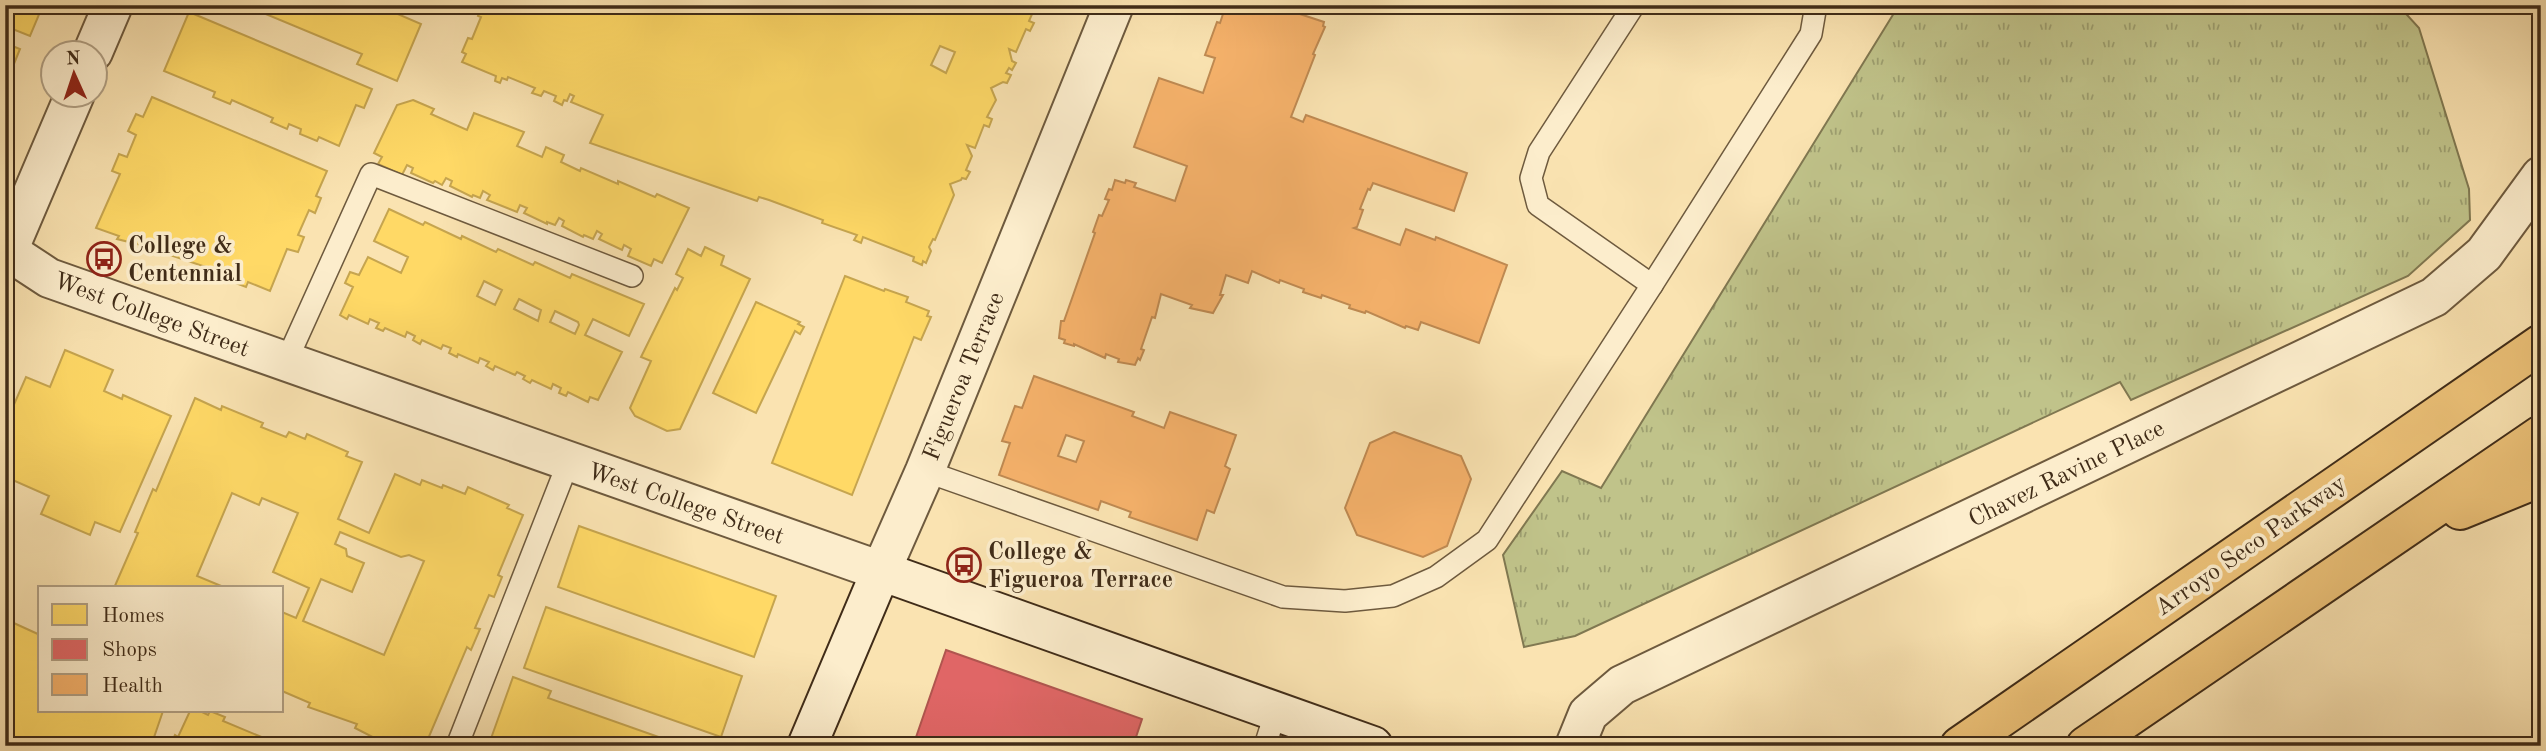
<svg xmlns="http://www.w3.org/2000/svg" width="2546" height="751" font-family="'Old Standard TT',serif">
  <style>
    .grass { fill: url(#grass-tufts); stroke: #807851; stroke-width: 2 }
    .homes { fill: #ffd966; stroke: #c6a54f; stroke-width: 2; fill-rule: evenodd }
    .shops { fill: #e06666; stroke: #b0554f; stroke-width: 2 }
    .health { fill: #f6b26b; stroke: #bf8a52; stroke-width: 2; fill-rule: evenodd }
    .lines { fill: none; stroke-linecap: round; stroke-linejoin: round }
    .lane-casing { stroke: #6e5a3e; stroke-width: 24 }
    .street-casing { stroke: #6e5a3e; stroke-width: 42 }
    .secondary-casing { stroke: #402c18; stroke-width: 42 }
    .highway-casing { stroke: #402c18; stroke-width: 42 }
    .lane { stroke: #fcedcc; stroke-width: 21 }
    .street { stroke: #fcedcc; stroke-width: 38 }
    .secondary { stroke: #fcedcc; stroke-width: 38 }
    .highway { stroke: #edc278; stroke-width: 38 }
    .labels { text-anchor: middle; stroke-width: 7; stroke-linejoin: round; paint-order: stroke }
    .poi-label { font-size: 24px; font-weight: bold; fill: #402c18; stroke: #fcedcc; text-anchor: start }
    .street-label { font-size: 24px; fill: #402c18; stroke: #fcedcc }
  </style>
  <defs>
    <pattern id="grass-tufts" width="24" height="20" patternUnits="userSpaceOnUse" patternTransform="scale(1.75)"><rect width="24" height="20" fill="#c0c38a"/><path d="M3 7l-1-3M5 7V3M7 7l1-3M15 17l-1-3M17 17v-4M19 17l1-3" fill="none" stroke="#9d9f70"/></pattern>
  </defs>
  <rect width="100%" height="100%" fill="#fae3b1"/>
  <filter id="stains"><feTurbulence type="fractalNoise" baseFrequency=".00286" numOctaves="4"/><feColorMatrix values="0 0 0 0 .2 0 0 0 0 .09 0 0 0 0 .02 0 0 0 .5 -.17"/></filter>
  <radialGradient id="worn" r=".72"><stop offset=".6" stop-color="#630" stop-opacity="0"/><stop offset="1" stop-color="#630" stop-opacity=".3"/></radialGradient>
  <path class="grass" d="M1899 5H2398L2419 28 2469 189 2470 220 2408 276 2131 400 2120 382 1575 636 1524 647 1503 555 1562 471 1601 488Z"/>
  <g class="homes">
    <path d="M5 5H43L30 36 5 26Z"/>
    <path d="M244 5H377L421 24 397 81 357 64 362 54Z"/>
    <path d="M487 5H793L792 7 807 13 810 5H1036L1029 21 1034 23 1030 31 1026 29 1016 52 1009 49 1012 61 1016 63 1012 70 1009 68 1006 73 1011 75 1007 83 1003 82 991 88 996 100 987 117 992 119 989 127 984 125 975 148 967 145 972 156 966 170 970 172 966 179 962 178 961 180 950 184 954 195 935 240 933 239 929 247 931 251 926 263 923 261 922 265 913 261 914 257 863 237 861 243 854 240 857 235 822 223 823 220 769 200 759 197 757 201 590 143 603 115 571 102 574 96 570 94 567 101 564 100 562 105 554 101 556 96 544 91 541 96 532 93 535 88 508 77 507 80 502 78 500 83 495 81 496 76 462 62 466 54 462 52 468 38 472 39 481 17 478 16 481 8 485 10ZM940 46 955 52 946 73 931 65Z"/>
    <path d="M189 12 372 89 364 108 356 105 339 146 319 137 317 141 300 134 301 129 289 124 287 129 271 122 273 118 232 100 230 104 213 97 215 92 164 71Z"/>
    <path d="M5 43 20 49 5 86Z"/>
    <path d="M152 97 327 171 316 196 321 198 315 213 309 210 298 235 304 237 298 252 287 249 270 291 248 282 246 287 230 281 232 276 221 272 220 276 204 270 206 267 161 252 160 255 143 250 145 246 117 239 119 236 96 228 120 174 112 171 119 154 127 157 136 135 128 131 136 114 143 117Z"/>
    <path d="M413 100 434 109 431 114 467 130 474 113 524 132 517 146 542 157 546 147 564 155 561 162 580 171 581 168 618 184V181L655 197 657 194 689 208 662 263 654 259 651 266 628 256 631 249 624 245 622 250 599 239 602 234 597 231 593 239 584 235 583 237 562 226 564 221 559 218 555 225 547 222V224L524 213 527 208 520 205 517 212 487 200 490 195 483 191 480 198 473 195 472 197 450 186 452 181 446 178 442 185 435 181 433 183 411 173 413 168 407 165 402 175 378 164 382 157 374 153 397 105Z"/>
    <path d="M389 209 423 225 425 222 461 239 462 236 496 252 498 249 533 265 535 262 570 278 572 274 644 304 629 336 593 319 585 335 622 352 598 400 590 397 588 402 568 392 566 396 559 393 561 388 553 384 551 389 532 380 530 383 523 379 525 376 517 372 515 375 495 366 493 370 486 366 489 362 480 358 478 363 458 354 457 357 449 353 451 348 443 345 441 349 422 340 420 344 413 340 415 336 407 332 405 337 385 328 383 331 376 328 379 323 370 319 368 324 349 315 347 319 340 315 353 287 345 283 350 272 359 275 368 257 401 273 408 257 374 241ZM484 281 502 290 495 305 477 296ZM519 299 541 310 538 321 514 309ZM555 311 578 322 579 325 575 334 550 322Z"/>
    <path d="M705 247 724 256 721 265 750 279 680 429 667 431 635 416 630 408 651 361 641 357 675 288 677 290 683 278 676 274 688 249 701 256Z"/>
    <path d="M845 276 884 291 885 289 908 297 906 302 929 311 927 316 931 317 921 340 914 337 852 495 772 463Z"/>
    <path d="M756 302 800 322 798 324 804 327 800 334 795 331 756 413 713 393Z"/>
    <path d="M65 350 113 370 104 391 122 399 123 395 171 416 120 532 95 522 90 535 41 514 49 496 8 478 11 471 5 468V425L26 377 50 387Z"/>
    <path d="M195 398 221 410 222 406 263 423 261 427 286 437 289 432 305 439 307 434 348 452 346 456 362 462 338 519 369 533 395 474 420 485 422 480 442 488 443 485 465 494 468 487 509 505 507 508 523 515 498 575 502 577 494 597 489 595 475 628 480 629 471 650 467 647 425 746H390L355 728 357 724 308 707 310 703 282 691V612L296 618 309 588 273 572 298 513 262 498 259 505 232 493 197 576 226 588H114L138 533 135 532 153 489 156 491ZM340 532 401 557 409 555 424 561 384 655 303 621 321 579 352 592 364 563 347 556 346 549 335 544Z"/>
    <path d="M579 526 776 596 754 657 558 587Z"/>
    <path d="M546 607 742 676 721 737 524 668Z"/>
    <path d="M5 619 40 635V711H163L151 746H5Z"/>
    <path d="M513 677 551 691 548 698 684 746H495L489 744Z"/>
    <path d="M190 711H200L208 715 210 711 225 717 223 721 283 746H170L175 735 178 737Z"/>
  </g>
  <path class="shops" d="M946 650 1142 719 1133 746H913Z"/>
  <g class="health">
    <path d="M1226 5H1303L1300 14 1324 22 1323 26 1325 27 1313 54 1315 55 1291 117 1303 122 1306 115 1467 173 1454 211 1373 183 1370 190 1368 189 1360 209 1363 210 1357 227 1354 228 1400 245 1406 229 1435 240 1436 237 1507 265 1479 343 1421 322 1418 330 1406 326 1405 328 1366 311 1365 313 1349 308 1350 305 1322 295 1321 298 1303 292 1304 289 1280 280 1279 283 1252 271 1248 283 1226 275 1220 295H1223L1213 313 1190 308 1192 305 1161 294 1155 318 1152 317 1141 349 1144 350 1140 360 1138 358 1135 365 1118 362 1119 359 1106 354 1105 358 1074 344V346L1064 343 1065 340 1059 338 1061 321H1064L1095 233 1093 232 1099 215 1102 216 1109 200 1105 199 1109 189 1112 190 1115 180 1125 183 1126 180 1136 183 1134 187 1175 201 1187 166 1134 147 1159 78 1203 93 1215 58 1205 55 1217 22 1220 23Z"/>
    <path d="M1034 376 1134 412 1132 416 1164 428 1170 412 1236 435 1225 466 1230 469 1214 513 1207 510 1197 540 1129 517 1131 512 1101 501 1098 510 999 475 1010 443 1002 441 1015 406 1022 408ZM1066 435 1084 441 1076 462 1058 456Z"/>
    <path d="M1394 432 1461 456 1471 479 1447 546 1423 557 1357 535 1345 508 1370 443Z"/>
  </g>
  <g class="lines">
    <g class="lane-casing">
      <g id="lane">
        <path d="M1634 5 1539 152 1531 178 1538 205 1652 285"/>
        <path d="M286 362 371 174 632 276"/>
        <path d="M925 471 1283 597 1345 601 1393 596 1436 577 1487 540 1652 285 1811 34 1816 5"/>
        <path d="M457 746 568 463"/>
        <path d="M1265 746 1276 711"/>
      </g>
    </g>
    <g class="street-casing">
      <g id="street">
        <path d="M93 52 113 5"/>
        <path d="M8 251 49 278 881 571 925 471 1114 5"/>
        <path d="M5 258 75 94"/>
        <path d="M1575 746 1588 714 1622 685 2434 297 2484 254 2541 176"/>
      </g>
    </g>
    <g class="secondary-casing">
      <path id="secondary" d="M807 746 881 571 1373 746"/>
    </g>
    <g class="highway-casing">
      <g id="highway">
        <path d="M2460 510 2541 477"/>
        <path d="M1960 746 2541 344"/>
        <path d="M2086 746 2541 435"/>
      </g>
    </g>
    <use href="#lane" class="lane"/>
    <use href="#street" class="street"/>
    <use href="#secondary" class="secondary"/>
    <use href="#highway" class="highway"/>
  </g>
  <defs>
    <g id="bus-ring" transform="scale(1.75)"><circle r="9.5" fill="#fcedcc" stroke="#8f2418" stroke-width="1.5"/><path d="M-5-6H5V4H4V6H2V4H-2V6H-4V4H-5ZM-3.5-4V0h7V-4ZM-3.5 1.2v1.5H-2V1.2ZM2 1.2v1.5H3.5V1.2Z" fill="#8f2418"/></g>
  </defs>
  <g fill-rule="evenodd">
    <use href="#bus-ring" x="104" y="259"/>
    <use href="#bus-ring" x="964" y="565"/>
  </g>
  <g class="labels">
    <g class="poi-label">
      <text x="128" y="253">College &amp;<tspan x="128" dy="28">Centennial</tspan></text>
      <text x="988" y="559">College &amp;<tspan x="988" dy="28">Figueroa Terrace</tspan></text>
    </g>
    <g class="street-label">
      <text transform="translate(152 314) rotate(20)" y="8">West College Street</text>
      <text transform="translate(963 376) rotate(-68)" y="8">Figueroa Terrace</text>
      <text transform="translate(2066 473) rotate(-26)" y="8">Chavez Ravine Place</text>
      <text transform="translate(686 503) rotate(19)" y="8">West College Street</text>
      <text transform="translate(2250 545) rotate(-35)" y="8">Arroyo Seco Parkway</text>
    </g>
  </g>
  <rect width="2546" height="751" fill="none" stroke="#fae3b1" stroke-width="28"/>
  <rect x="7" y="7" width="2532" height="737" fill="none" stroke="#402c18" stroke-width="3.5"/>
  <rect x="14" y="14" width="2518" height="723" fill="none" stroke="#402c18" stroke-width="2"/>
  <rect x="38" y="586" width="245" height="126" fill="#fcedcc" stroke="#b1a084" stroke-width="2"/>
  <rect x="52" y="604" width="35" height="21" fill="#ffd966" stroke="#b1a084" stroke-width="2"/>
  <text x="102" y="622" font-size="21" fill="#402c18">Homes</text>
  <rect x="52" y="639" width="35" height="21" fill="#e06666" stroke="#b1a084" stroke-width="2"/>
  <text x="102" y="656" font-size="21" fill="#402c18">Shops</text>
  <rect x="52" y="674" width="35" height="21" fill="#f6b26b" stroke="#b1a084" stroke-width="2"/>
  <text x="102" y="692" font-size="21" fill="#402c18">Health</text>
  <g transform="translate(74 74) rotate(357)"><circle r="33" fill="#fcedcc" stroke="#b1a084" stroke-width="2"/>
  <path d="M0-5L12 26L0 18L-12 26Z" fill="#8f2418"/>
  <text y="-10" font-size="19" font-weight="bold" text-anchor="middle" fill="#402c18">N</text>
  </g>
  <rect width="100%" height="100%" filter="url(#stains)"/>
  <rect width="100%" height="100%" fill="url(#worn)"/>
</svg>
